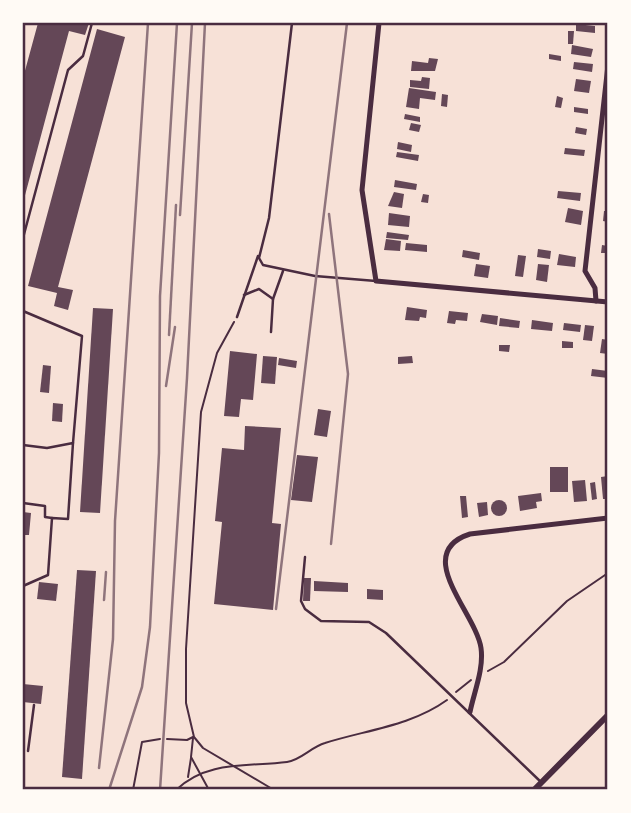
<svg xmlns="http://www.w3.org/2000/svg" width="631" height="813" font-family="Lato,sans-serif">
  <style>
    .building { fill: #644757 }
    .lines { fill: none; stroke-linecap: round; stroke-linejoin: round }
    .path { stroke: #4a2c40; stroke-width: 2 }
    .service { stroke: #4a2c40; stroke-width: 2.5 }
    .minor { stroke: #4a2c40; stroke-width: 5 }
    .tertiary { stroke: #4a2c40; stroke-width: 6 }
    .rail { stroke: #8f747c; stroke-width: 2.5 }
    .neatline { fill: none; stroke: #4a2c40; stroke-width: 2.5 }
  </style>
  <rect width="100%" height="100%" fill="#f7e1d7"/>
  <g class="building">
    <path d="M38 23H89L85 35 69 31 24 199 23 78Z"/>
    <path d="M576 24 595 26V33L576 31Z"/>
    <path d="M97 29 125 37 58 287 73 290 68 310 54 306 57 293 28 286Z"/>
    <path d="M568 31H574L573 44H568Z"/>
    <path d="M572 45 593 49 591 57 571 54Z"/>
    <path d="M549 54 561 56V61L549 59Z"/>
    <path d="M429 58 438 59 435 71H411L412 61 428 63Z"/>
    <path d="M574 62 593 64 592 72 573 69Z"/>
    <path d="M422 77 430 78 429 89 410 87V80L421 81Z"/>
    <path d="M576 79 591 81 589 93 574 91Z"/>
    <path d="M409 88 436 92 435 100 420 98 419 109 406 107Z"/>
    <path d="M442 94 448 95 447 107 441 106Z"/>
    <path d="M557 96 563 98 561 108 555 107Z"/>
    <path d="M574 107 588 109V114L574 112Z"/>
    <path d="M405 114 420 117V122L404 119Z"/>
    <path d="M411 123 421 125 419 132 409 130Z"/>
    <path d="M576 127 587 129 586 135 575 133Z"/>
    <path d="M398 142 412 145 411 152 397 149Z"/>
    <path d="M565 148 585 150 584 156 564 154Z"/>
    <path d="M397 152 419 155 418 161 396 157Z"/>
    <path d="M395 180 417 184 416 190 394 187Z"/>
    <path d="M558 191 581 193 580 201 557 198Z"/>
    <path d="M394 192 404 194 402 208 388 206Z"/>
    <path d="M423 194 429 195 428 203 421 202Z"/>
    <path d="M568 208 583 211 581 225 565 222Z"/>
    <path d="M604 211H608V222L603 221Z"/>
    <path d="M389 213 410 216 409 227 388 225Z"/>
    <path d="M387 232 409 235 408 240 386 238Z"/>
    <path d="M386 239 401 241 400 251 384 250Z"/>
    <path d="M406 243 427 245V252L405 250Z"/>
    <path d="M602 245 608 246V253H601Z"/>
    <path d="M538 249 551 251 550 259 537 257Z"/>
    <path d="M463 250 480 253 479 260 462 257Z"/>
    <path d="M559 254 576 257 575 267 557 265Z"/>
    <path d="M518 255 526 256 523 277 515 276Z"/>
    <path d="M476 264 490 266 488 278 474 276Z"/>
    <path d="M538 264 549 265 547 282 536 280Z"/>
    <path d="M407 307 427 310 426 318 420 317 419 321 405 320Z"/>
    <path d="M93 308 113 309 100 513 80 512Z"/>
    <path d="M449 311 468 313 467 321 456 320 455 324 447 323Z"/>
    <path d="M482 314 498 316 497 325 480 322Z"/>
    <path d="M500 318 520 321 519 328 499 326Z"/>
    <path d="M532 320 553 323 552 331 531 329Z"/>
    <path d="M564 323 581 325 580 332 563 330Z"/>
    <path d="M585 325 594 326 592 341 583 340Z"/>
    <path d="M602 339 608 340V354L600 353Z"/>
    <path d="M562 341 573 342V348H562Z"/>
    <path d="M499 345H510L509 352 499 351Z"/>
    <path d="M230 351 257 354 253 400 241 399 239 417 224 416Z"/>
    <path d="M263 356 277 357 275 384 261 383Z"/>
    <path d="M412 356 413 363 398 364V357Z"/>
    <path d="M279 358 297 361 296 368 278 365Z"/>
    <path d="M43 365 51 366 49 393 40 392Z"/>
    <path d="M592 369 608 371V378L591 376Z"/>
    <path d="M53 403 63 404 62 422 52 421Z"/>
    <path d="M318 409 331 411 327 437 314 435Z"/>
    <path d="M245 426 281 428 272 523 281 524 273 610 214 604 222 522 215 521 222 448 244 450Z"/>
    <path d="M297 455 318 457 312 502 291 500Z"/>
    <rect x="550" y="467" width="18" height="25"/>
    <path d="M608 476V499H603L601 477Z"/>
    <path d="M585 480 587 501 574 502 572 481Z"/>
    <path d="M595 482 597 499 592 500 590 483Z"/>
    <path d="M541 493 542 501 536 502 537 508 520 511 518 496Z"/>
    <path d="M460 496H466L468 517 462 518Z"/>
    <circle cx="499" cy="508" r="8"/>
    <path d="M487 502 488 515 479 517 477 503Z"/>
    <path d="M23 512 31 513 29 535H23Z"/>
    <path d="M77 570 96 571 82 779 62 777Z"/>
    <path d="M304 578H311L310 601H303Z"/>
    <path d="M314 581 348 583V592L314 591Z"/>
    <path d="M39 582 58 584 56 601 37 599Z"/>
    <path d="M367 589 383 590V600L367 599Z"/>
    <path d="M23 684 43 686 41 704 23 702Z"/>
  </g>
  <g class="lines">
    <g class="path">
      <path d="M234 322 217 353 201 412 186 649V703L194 737 203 748 274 790"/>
      <path d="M488 671 504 662 567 601 608 573"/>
      <path d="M456 692 471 680"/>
      <path d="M193 738 191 757 209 790"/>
      <path d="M167 739 187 740 193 737"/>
      <path d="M188 777 191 758"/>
      <path d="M133 790 142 742 160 739"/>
      <path d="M176 790C207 760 248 767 287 762 301 760 311 747 325 743 366 730 411 726 447 700"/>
    </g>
    <g class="service">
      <path d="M292 23 269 218 259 258 263 265 315 276 376 281"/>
      <path d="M23 238 68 70 83 56 92 23"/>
      <path d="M244 295 259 289 273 299"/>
      <path d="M23 311 82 336 73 443"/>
      <path d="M237 317 258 256"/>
      <path d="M271 332 273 299 283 271"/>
      <path d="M23 445 47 448 73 443 68 519 52 518 48 575 23 586"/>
      <path d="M23 503 45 506V517L52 518"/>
      <path d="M305 557 301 601 305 609 321 621 369 622 386 633 542 783"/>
      <path d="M28 751 34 705"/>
    </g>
    <g class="minor">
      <path d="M379 23 362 190 376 281 608 302"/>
      <path d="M596 301 595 288 585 271 608 65"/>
      <path d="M470 712C474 692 484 669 481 648 476 613 411 553 470 534L608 518"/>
    </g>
    <path class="tertiary" d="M534 790 608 715"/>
    <g class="rail">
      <path d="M329 214 348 374 331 544"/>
      <path d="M180 215 192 23"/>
      <path d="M169 335 176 205"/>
      <path d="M166 386 175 327"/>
      <path d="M104 600 106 572"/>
      <path d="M276 609 347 23"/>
      <path d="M99 768 113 639 115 521 148 23"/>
      <path d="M109 790 142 687 150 627 159 453 160 296 177 23"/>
      <path d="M160 790 187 378 205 23"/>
    </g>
  </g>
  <rect width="631" height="813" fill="none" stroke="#fffaf5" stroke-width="49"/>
  <rect x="24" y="24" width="582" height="764" class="neatline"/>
</svg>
